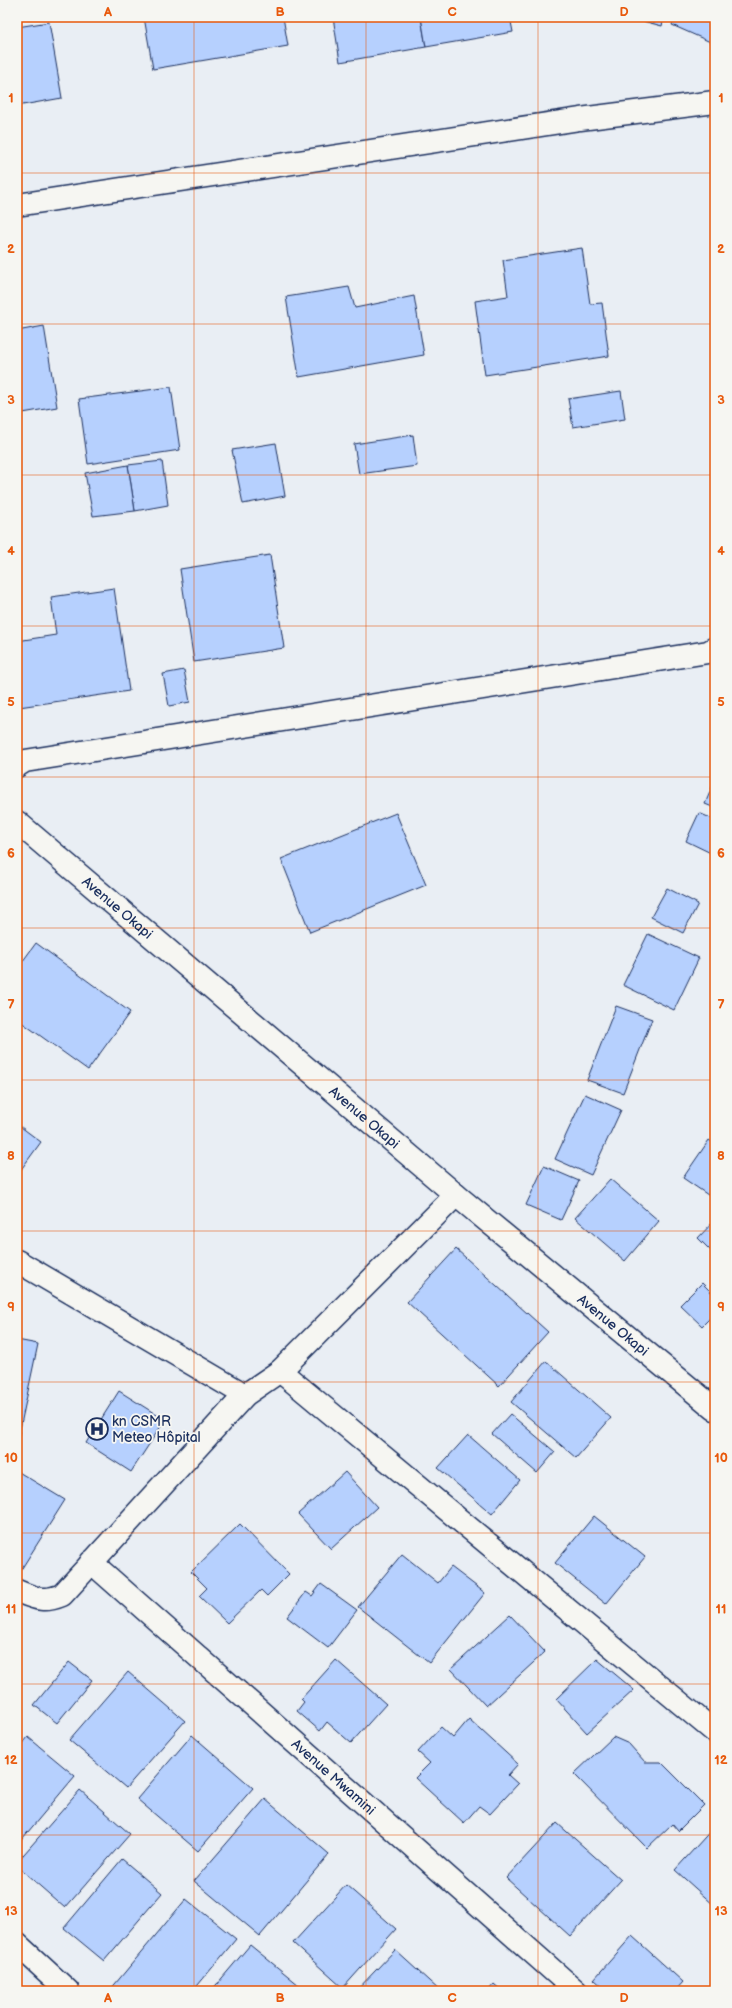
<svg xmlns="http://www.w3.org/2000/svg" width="732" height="2008" font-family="'Balsamiq Sans',sans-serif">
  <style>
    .building { fill: #b6d0fe; stroke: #1b2f5e }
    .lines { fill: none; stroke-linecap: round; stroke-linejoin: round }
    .minor-casing { stroke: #1b2f5e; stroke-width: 25 }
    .minor { stroke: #f6f6f2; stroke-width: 22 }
    .grid { fill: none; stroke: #e8590c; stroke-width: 1; stroke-opacity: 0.55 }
    .labels { text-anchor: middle; stroke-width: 3.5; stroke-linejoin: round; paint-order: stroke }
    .street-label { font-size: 14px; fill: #1b2f5e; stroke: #f6f6f2 }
    .poi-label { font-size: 14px; fill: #1b2f5e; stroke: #f6f6f2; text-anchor: start }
    .neatline { fill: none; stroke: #e8590c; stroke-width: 1.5 }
    .grid-label { font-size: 13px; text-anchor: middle; font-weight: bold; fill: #e8590c }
  </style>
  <rect width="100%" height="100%" fill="#e9eef4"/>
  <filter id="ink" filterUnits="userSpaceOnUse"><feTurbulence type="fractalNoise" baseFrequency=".025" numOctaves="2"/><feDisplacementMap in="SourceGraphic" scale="8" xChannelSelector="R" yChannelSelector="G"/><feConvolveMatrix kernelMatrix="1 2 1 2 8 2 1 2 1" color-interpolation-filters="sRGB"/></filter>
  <g filter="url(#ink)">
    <g class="building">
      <path d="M144 17H283L288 46 153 69Z"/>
      <path d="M333 17H421L426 47 340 62Z"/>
      <path d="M421 17H510L513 32 426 47Z"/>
      <path d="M627 17H664L662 26Z"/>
      <path d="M675 17H715V44L672 25Z"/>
      <path d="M49 22 62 98 17 106V27Z"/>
      <path d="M582 248 590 304 602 303 609 356 485 375 475 301 508 296 503 260Z"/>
      <path d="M349 287 355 308 414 296 424 355 299 377 286 297Z"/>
      <path d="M44 326 57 407 17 414V331Z"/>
      <path d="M171 387 180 450 88 464 79 399Z"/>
      <path d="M621 391 625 419 573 427 568 399Z"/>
      <path d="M413 435 417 466 359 474 354 444Z"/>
      <path d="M276 443 285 496 243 504 232 450Z"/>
      <path d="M162 461 168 505 135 511 128 465Z"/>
      <path d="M128 465 135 511 93 516 85 473Z"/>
      <path d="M270 555 284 648 194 662 180 569Z"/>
      <path d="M114 588 129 691 19 707 17 641 56 635 51 597Z"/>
      <path d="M184 670 190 702 169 706 163 674Z"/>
      <path d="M715 780V808L705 804Z"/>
      <path d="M396 813 426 885 310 932 281 859Z"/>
      <path d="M699 813 715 820V855L686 841Z"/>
      <path d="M667 888 698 904 683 933 651 917Z"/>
      <path d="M648 934 699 958 674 1010 623 985Z"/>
      <path d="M36 943 130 1012 88 1070 17 1019V969Z"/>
      <path d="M616 1006 652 1019 623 1093 587 1080Z"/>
      <path d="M585 1094 621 1110 591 1175 555 1159Z"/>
      <path d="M17 1124 41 1142 17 1175Z"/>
      <path d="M709 1140 715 1144V1185L708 1195 683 1178Z"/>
      <path d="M544 1166 579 1181 561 1220 526 1205Z"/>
      <path d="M610 1179 659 1221 625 1261 575 1218Z"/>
      <path d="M715 1220V1255L698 1238Z"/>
      <path d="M456 1249 548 1332 499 1386 407 1302Z"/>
      <path d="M702 1283 715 1296V1313L702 1326 680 1305Z"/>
      <path d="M17 1340 38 1344 17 1443Z"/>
      <path d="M546 1361 611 1418 576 1458 511 1402Z"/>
      <path d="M119 1391 165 1420 131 1472 86 1443Z"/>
      <path d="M510 1414 555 1452 537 1473 492 1434Z"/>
      <path d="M468 1435 520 1480 492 1514 438 1468Z"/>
      <path d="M17 1471 65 1500 17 1576Z"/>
      <path d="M345 1472 377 1507 331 1549 298 1514Z"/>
      <path d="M594 1516 645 1557 606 1604 555 1563Z"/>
      <path d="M240 1524 289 1574 267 1596 261 1590 227 1623 199 1596 207 1588 191 1572Z"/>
      <path d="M402 1554 438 1583 451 1567 485 1593 429 1663 358 1607Z"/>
      <path d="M321 1584 357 1610 328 1648 287 1617 306 1592 312 1596Z"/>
      <path d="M510 1615 545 1652 486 1706 451 1669Z"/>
      <path d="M597 1659 634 1690 587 1733 556 1699Z"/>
      <path d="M336 1660 386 1704 351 1743 327 1722 320 1731 297 1711 304 1702 301 1699Z"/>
      <path d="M69 1662 92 1680 57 1723 34 1705Z"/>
      <path d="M128 1672 185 1721 126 1788 69 1740Z"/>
      <path d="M469 1719 518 1764 508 1775 518 1784 490 1814 479 1806 464 1823 415 1778 430 1763 418 1752 441 1727 453 1738Z"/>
      <path d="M192 1735 253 1788 198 1851 137 1799Z"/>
      <path d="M28 1737 75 1776 17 1845V1751Z"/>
      <path d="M613 1737 629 1744 645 1762H661L704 1805 678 1831 672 1824 647 1848 574 1774Z"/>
      <path d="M80 1790 130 1834 65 1908 17 1866V1862Z"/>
      <path d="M265 1799 329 1854 260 1936 194 1881Z"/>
      <path d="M557 1823 621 1880 570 1936 506 1878Z"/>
      <path d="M715 1826V1906L675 1870Z"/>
      <path d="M122 1859 162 1893 104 1961 64 1928Z"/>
      <path d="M346 1885 396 1929 343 1988 293 1943Z"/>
      <path d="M186 1899 236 1939 193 1991H112L110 1990Z"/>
      <path d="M632 1936 683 1982 675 1991H607L594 1979Z"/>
      <path d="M250 1945 299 1985 294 1991H211Z"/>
      <path d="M395 1950 440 1991H356Z"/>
      <path d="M494 1984 502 1991H488Z"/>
    </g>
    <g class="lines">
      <g class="minor-casing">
        <g id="minor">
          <path d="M17 205 580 119 715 102"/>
          <path d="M17 766 25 761 708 652 715 648"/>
          <path id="s1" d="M17 822 456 1195 715 1409"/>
          <path d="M17 1261 245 1395"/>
          <path d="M280 1371 715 1732"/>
          <path id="s2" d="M91 1562 576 1991"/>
          <path d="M17 1591C35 1598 43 1603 62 1595L245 1395 280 1371 456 1195"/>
          <path d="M17 1944 68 1991"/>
        </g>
      </g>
      <use href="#minor" class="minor"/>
    </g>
  </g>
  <path class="grid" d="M194 17V1991M366 17V1991M538 17V1991M17 173H715M17 324H715M17 475H715M17 626H715M17 777H715M17 928H715M17 1080H715M17 1231H715M17 1382H715M17 1533H715M17 1684H715M17 1835H715"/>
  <defs>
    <g id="hospital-ring" transform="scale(1.15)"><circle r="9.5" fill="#f6f6f2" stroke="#1b2f5e" stroke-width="1.5"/><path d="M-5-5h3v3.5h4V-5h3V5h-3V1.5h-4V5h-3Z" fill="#1b2f5e"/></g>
  </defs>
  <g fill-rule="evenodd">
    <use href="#hospital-ring" x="97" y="1429"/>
  </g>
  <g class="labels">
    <g class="street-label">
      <text dy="5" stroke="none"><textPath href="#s1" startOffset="132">Avenue Okapi</textPath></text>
      <text dy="5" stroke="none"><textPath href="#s1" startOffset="456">Avenue Okapi</textPath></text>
      <text dy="5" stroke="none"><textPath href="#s1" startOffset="780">Avenue Okapi</textPath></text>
      <text dy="5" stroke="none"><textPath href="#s2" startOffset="324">Avenue Mwamini</textPath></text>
    </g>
    <g class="poi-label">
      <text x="112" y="1426">kn CSMR<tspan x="112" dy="16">Meteo Hôpital</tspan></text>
    </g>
  </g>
  <rect width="732" height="2008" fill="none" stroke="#f6f6f2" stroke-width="44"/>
  <rect x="22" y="22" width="688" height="1964" class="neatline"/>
  <g class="grid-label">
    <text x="108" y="16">A</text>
    <text x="280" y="16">B</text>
    <text x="452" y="16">C</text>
    <text x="624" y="16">D</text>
    <text x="11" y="102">1</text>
    <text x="721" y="102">1</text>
    <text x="11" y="253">2</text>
    <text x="721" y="253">2</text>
    <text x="11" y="404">3</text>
    <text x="721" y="404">3</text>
    <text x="11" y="555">4</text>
    <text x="721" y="555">4</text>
    <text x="11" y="706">5</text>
    <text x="721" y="706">5</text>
    <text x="11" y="857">6</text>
    <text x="721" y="857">6</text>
    <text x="11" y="1009">7</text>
    <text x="721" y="1009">7</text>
    <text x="11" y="1160">8</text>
    <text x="721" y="1160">8</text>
    <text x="11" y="1311">9</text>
    <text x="721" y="1311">9</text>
    <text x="11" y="1462">10</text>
    <text x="721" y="1462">10</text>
    <text x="11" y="1613">11</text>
    <text x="721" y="1613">11</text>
    <text x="11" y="1764">12</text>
    <text x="721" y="1764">12</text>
    <text x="11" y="1915">13</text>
    <text x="721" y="1915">13</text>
    <text x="108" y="2002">A</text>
    <text x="280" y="2002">B</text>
    <text x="452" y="2002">C</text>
    <text x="624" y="2002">D</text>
  </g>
</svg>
